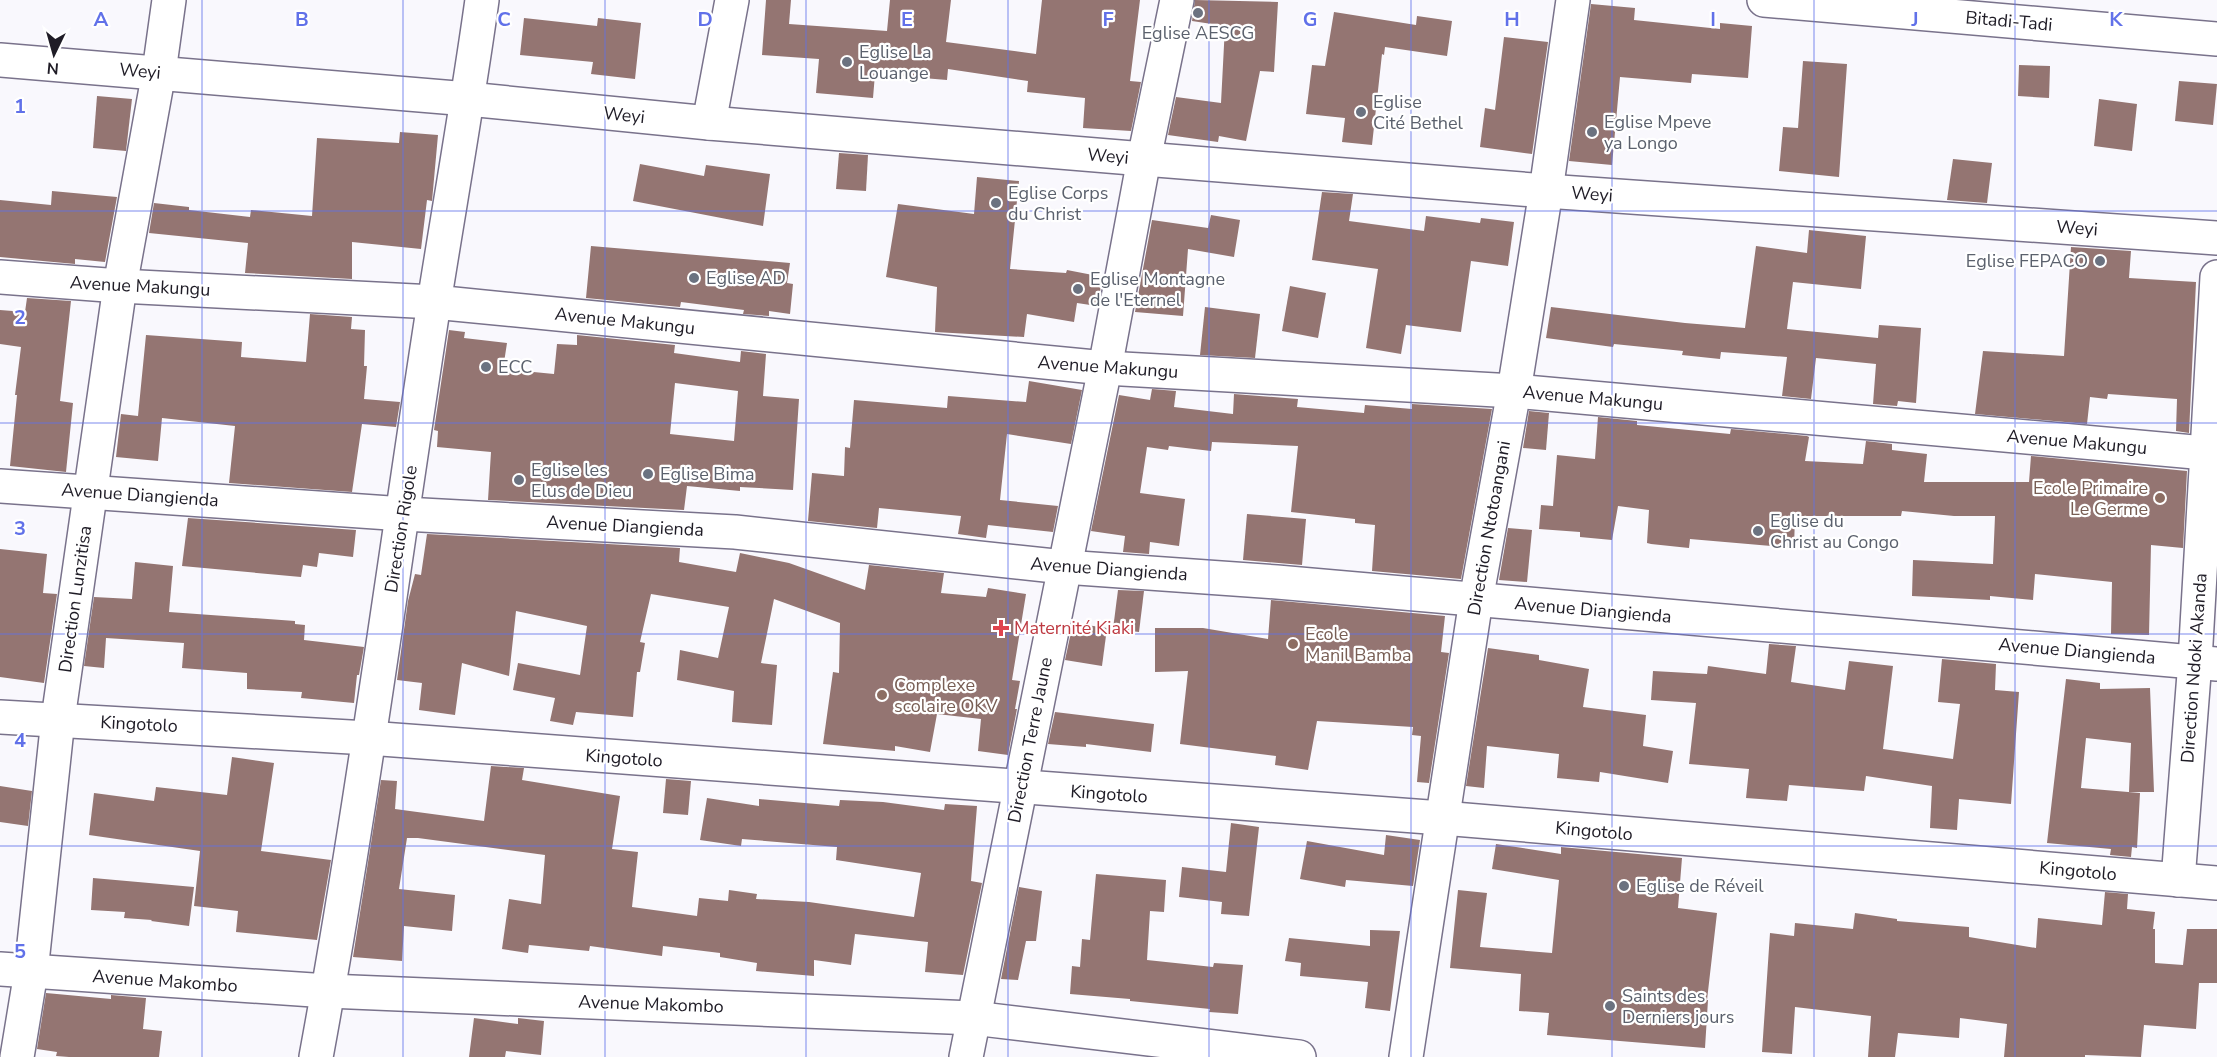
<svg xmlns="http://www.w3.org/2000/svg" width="2217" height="1057" font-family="'Nunito Sans',sans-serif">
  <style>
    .building { fill: #947572; fill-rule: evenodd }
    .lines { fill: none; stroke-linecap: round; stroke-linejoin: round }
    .minor-casing { stroke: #79728b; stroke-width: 36 }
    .minor { stroke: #fff; stroke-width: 33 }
    .grid { fill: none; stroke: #6171e9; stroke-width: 1.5; stroke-opacity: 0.55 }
    .worship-dot { fill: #6b7280; stroke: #fff; stroke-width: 2 }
    .education-dot { fill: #8d6e63; stroke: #fff; stroke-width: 2 }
    .health-dot { fill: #e0444e; stroke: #fff; stroke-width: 2 }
    .labels { text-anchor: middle; stroke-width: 4.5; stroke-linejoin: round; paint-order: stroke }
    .street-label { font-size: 18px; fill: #1f1c26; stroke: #fff }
    .worship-label { font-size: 18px; fill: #5b616d; stroke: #fff; text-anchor: start }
    .education-label { font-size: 18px; fill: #785e54; stroke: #fff; text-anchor: start }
    .health-label { font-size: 18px; fill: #be3a42; stroke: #fff; text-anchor: start }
    .grid-label { font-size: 20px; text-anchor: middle; font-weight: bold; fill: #6171e9; stroke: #fff; stroke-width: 4.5; stroke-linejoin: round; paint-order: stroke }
  </style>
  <rect width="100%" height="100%" fill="#f9f8fd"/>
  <g class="building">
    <path d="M766 0H791L789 24 887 31 890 0H951L946 42 1036 54 1042 0H1140L1130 81 1141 82 1131 131 1083 128 1085 98 1027 92 1028 81 948 69 947 80 875 74 873 98 816 93 819 59 762 55Z"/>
    <path d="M1195 0 1278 2 1274 72 1260 71 1246 141 1219 136 1218 142 1168 135 1176 97 1221 103 1225 26 1192 21Z"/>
    <path d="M1591 4 1635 8 1634 20 1720 29V23L1752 26 1748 78 1692 74 1691 83 1620 77 1612 165 1569 161Z"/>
    <path d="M1334 12 1416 25 1417 16 1452 21 1447 56 1385 47 1384 55 1382 54 1372 145 1342 142 1345 118 1306 114 1312 65 1325 66Z"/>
    <path d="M524 18 597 26 598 18 641 23 635 79 591 74 593 62 520 55Z"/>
    <path d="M1504 37 1548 42 1532 154 1480 147 1485 108 1495 110Z"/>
    <path d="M1803 61 1847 64 1839 177 1779 171 1783 127 1798 128Z"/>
    <path d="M2019 65 2050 66 2049 98 2018 96Z"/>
    <path d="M2179 81 2217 84 2213 125 2175 121Z"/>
    <path d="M97 96 132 99 126 151 93 148Z"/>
    <path d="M2099 99 2137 104 2132 151 2094 146Z"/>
    <path d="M400 132 438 135 432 201 427 200 421 249 352 242V279L245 273 248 243 149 233 154 203 189 207V210L250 217 251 210 312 216 317 138 399 143Z"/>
    <path d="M839 153 868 155 866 191 836 189Z"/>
    <path d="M1953 159 1992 163 1987 203 1947 200Z"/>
    <path d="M640 164 704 176 706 165 770 174 763 226 633 201Z"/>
    <path d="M977 177 1019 181 1010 269 1066 273 1067 270 1103 277 1097 306 1077 303 1074 322 1027 314 1024 337 935 332 937 287 886 277 898 204 974 214Z"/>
    <path d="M52 191 117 197 105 262 75 259V264L0 257V200L51 205Z"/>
    <path d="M1322 192 1353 194 1349 221 1424 231 1426 216 1480 223 1481 218 1514 222 1508 266 1471 261 1461 332 1406 325 1401 354 1366 348 1378 269 1312 260Z"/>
    <path d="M1211 215 1240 220 1234 257 1188 249 1183 316 1135 312 1152 220 1208 228Z"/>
    <path d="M1809 230 1866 236 1861 289 1793 282 1787 329 1878 338 1879 325 1921 328 1916 403 1898 401 1897 406 1873 404 1876 364 1816 358 1811 399 1782 396 1787 357 1721 352 1720 359 1682 355 1683 351 1614 344 1613 347 1546 338 1551 307 1685 323 1745 328 1756 246 1807 253Z"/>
    <path d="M591 246 790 263 787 283 793 284 790 314 769 311V316L743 314 744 310 681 302 680 307 586 298Z"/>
    <path d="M2071 247 2131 251 2129 278 2196 282 2189 433 2176 431 2177 399 2108 394 2107 399 2090 397 2087 424 1975 414 1983 351 2064 356Z"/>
    <path d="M1290 286 1326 293 1318 338 1282 331Z"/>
    <path d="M27 298 71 301 60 401 73 403 66 472 10 466 17 395H15L21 347 0 344V310L25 312Z"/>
    <path d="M1205 307 1260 314 1255 358 1200 355Z"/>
    <path d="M310 314 352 317 351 329 365 330 364 366H367L364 399 400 402 396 427 362 424 352 492 229 483 235 426 162 418 158 461 116 457 121 414 138 416 146 335 242 342 241 357 306 362Z"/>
    <path d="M449 330 465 332 464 338 507 343 503 369 554 374 557 344 577 345V335L675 345 674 353 740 362 741 351 766 354 763 396 799 399 793 490 740 487V491L687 486 684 510 488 500 491 452 437 447 438 431 434 430ZM675 383 738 391 734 441 670 434Z"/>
    <path d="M1029 381 1082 390 1071 444 1007 434 1000 500 1058 506 1053 532 988 525 986 538 958 534 961 516 879 508 877 528 808 521 812 473 844 476 845 447 850 448 854 400 947 408 948 396 1026 402Z"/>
    <path d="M1152 389 1176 391 1174 407 1233 414 1234 394 1298 399 1297 407 1364 413 1365 405 1412 409V404L1492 409 1461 579 1372 571 1375 525 1355 523V519L1291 512 1298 446 1212 442 1211 451 1169 446 1168 450 1147 447 1140 493 1185 499 1179 546 1150 542 1149 554 1123 552 1125 536 1091 531 1119 395 1150 400Z"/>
    <path d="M1529 411 1549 413 1546 450 1523 448Z"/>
    <path d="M1598 417 1637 421V425L1730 434 1731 429 1807 436 1809 437 1805 461 1863 464 1866 441 1892 444V450L1927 454 1924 482H2029L2031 456 2187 471 2183 548 2151 545 2149 635 2111 634 2112 582 2035 574 2033 600 1990 596V600L1912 596 1913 560 1993 564 1995 516H1954L1902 511 1901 516H1795L1794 548 1690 539 1689 548 1651 544 1647 543 1649 510 1618 506 1612 540 1580 537V532L1539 529 1541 505 1553 506 1557 455 1595 459Z"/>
    <path d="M1247 514 1306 519 1302 565 1243 560Z"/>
    <path d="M188 518 356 530 353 557 319 553 317 567 303 565 301 577 182 566Z"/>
    <path d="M1508 528 1532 530 1527 582 1499 580Z"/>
    <path d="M427 534 680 548 679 562 736 572 740 553 789 563 865 590 869 565 944 573 941 593 986 597 988 588 1026 594 1012 680 1020 681 1015 709H1017L1008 755 978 751 981 719 937 714 930 752 895 746V751L823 744 833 672 839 673 840 623 774 599 761 663 777 665 772 725 732 722 734 691 677 680 680 650 718 658 729 607 651 594 640 642 645 643 640 672H637L633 717 576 712 573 725 550 721 555 698 513 690 518 663 580 675 587 626 516 611 509 676 462 663 455 715 419 710 422 683 397 680 408 601 415 574 421 575Z"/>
    <path d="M0 549 47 554 43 593 57 594 44 683 0 677Z"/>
    <path d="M135 562 173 566 169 612 295 621V624L305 625 304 640 364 647 359 675H357L354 703 301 698 302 692 247 689V673L182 668 184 643 106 638 104 668 84 666 94 597 132 599Z"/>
    <path d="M1118 590 1144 591 1139 632 1113 629Z"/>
    <path d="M1271 600 1445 616 1441 652 1449 653 1429 783 1417 782 1421 736 1412 735 1413 727 1317 721 1308 770 1275 765 1276 756 1180 744 1188 671 1155 672V628H1203L1268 639Z"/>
    <path d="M1073 623 1107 628 1102 666 1065 660Z"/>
    <path d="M1769 644 1796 646 1791 682 1845 690 1849 661 1893 666 1883 749 1953 759 1960 704 1938 702 1942 659 1996 664 1995 690 2019 692 2011 804 1959 799 1957 830 1930 828 1932 786 1866 776 1864 791 1789 785 1787 801 1746 798 1749 769 1689 764 1696 703 1651 700 1653 671 1707 674 1708 666 1766 674Z"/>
    <path d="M1488 648 1539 655V660L1589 669 1583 707 1646 715 1643 746 1673 751 1668 783 1600 772 1599 782 1557 778 1559 754 1487 746 1484 788 1466 786Z"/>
    <path d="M2066 679 2100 683V689L2150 688 2154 792H2129L2131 743 2086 738 2081 788 2140 793 2137 848 2132 847 2131 857 2110 855 2111 849 2047 843Z"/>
    <path d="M1055 712 1154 724 1151 752 1086 744V747L1048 744Z"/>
    <path d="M232 757 274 763 261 851 331 860 317 940 236 932 238 911 194 906 200 851 89 835 94 793 154 801 156 787 227 795Z"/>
    <path d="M491 766 524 768 522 780 620 796 612 849 638 852 632 907 697 916 699 898 728 901 729 890 757 894 756 899 809 902 914 917 921 873 836 860 837 847 742 839 741 846 700 840 707 798 759 806V799L839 806 840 800 883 802 944 810 945 804 977 806 971 881 982 883 963 975 925 972 928 942 855 934 851 965 814 960V976L756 971 757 963 720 957V953L663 946 662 956 590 946 589 951 529 945 528 953 502 949 509 899 541 904 545 855 418 838H407L399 889 455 895 452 931 404 926 402 961 353 957 381 780 397 781 395 809 484 821Z"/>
    <path d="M666 779 691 781 688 815 663 813Z"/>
    <path d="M0 786 32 791 28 826 0 822Z"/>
    <path d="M1231 823 1259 827 1249 916 1221 914 1222 902 1179 897 1182 867 1226 872Z"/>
    <path d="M1386 835 1420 840 1413 886 1346 880 1345 887 1300 879 1307 841 1384 855Z"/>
    <path d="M1496 844 1561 854V847L1682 858 1678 908 1717 913 1707 1000H1708L1705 1048 1547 1035 1549 1013 1519 1011 1521 974 1450 968 1458 890 1487 893 1480 947 1552 953 1559 880 1492 869Z"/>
    <path d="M1096 874 1166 880 1164 912 1150 911 1147 960 1213 967 1214 963 1243 965 1238 1014 1209 1012 1210 1009 1130 1001V999L1070 994 1072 966 1080 967 1082 939 1090 940Z"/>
    <path d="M93 878 194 887 189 926 151 921 152 920 124 918 125 912 91 910Z"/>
    <path d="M1019 887 1042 891 1036 941H1026L1018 980 1001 979Z"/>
    <path d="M2105 892 2128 894 2127 909 2155 912 2153 929H2155V963L2183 965 2187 929H2217V983H2199L2196 1029 2144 1025 2141 1057 2085 1055V1057H2004L2007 1024 1960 1018 1959 1038 1898 1033 1895 1057H1868L1871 1016 1795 1007 1792 1054 1762 1052 1770 933 1794 936 1795 923 1853 929 1855 913 1897 919V921L1969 927V937L2036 948 2038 918 2102 925Z"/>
    <path d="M1370 930 1400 931 1390 1011 1365 1008 1368 982 1300 976 1301 963 1285 961 1289 938 1370 946Z"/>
    <path d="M46 993 111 999V995L146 998 143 1029 162 1031 159 1057H69L56 1056 57 1052 37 1049Z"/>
    <path d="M474 1018 518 1024V1018L544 1021 541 1055 506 1051 505 1057H469Z"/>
  </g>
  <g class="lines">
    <g class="minor-casing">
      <g id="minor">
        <path d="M1764 0 2217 39"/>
        <path d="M0 60 468 99 709 123 1144 159 1546 191 2217 238"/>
        <path d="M709 123 732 0"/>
        <path d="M0 277 120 286 434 302 1105 368 1514 391 2217 454"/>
        <path d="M0 486 404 514 735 532 1064 567 1277 582 2217 664"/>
        <path d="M0 717 368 738 1442 818 2217 883"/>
        <path d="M2178 880 2195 661 2217 277"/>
        <path d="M0 969 328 991 973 1018 1299 1057"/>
        <path d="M17 1057 31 972 58 719 120 286 159 72 169 0"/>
        <path d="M316 1057C362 807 395 554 434 303 450 202 468 101 482 0"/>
        <path d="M966 1057 1105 368 1144 159 1177 0"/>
        <path d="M1406 1057 1476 600 1514 391 1546 191 1573 0"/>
      </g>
    </g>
    <use href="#minor" class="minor"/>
  </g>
  <path class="grid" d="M202 0V1057M403 0V1057M605 0V1057M806 0V1057M1008 0V1057M1209 0V1057M1411 0V1057M1612 0V1057M1814 0V1057M2015 0V1057M0 211H2217M0 423H2217M0 634H2217M0 846H2217"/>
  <g class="worship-dot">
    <circle cx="1198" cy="13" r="6"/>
    <circle cx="847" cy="62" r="6"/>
    <circle cx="1361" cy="112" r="6"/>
    <circle cx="1592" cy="132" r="6"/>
    <circle cx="996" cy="203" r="6"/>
    <circle cx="2100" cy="261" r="6"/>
    <circle cx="694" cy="278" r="6"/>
    <circle cx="1078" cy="289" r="6"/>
    <circle cx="486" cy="367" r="6"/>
    <circle cx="648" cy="474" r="6"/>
    <circle cx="519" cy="480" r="6"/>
    <circle cx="1758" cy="531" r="6"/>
    <circle cx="1624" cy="886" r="6"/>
    <circle cx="1610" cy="1006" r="6"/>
  </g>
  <g class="education-dot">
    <circle cx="2160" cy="498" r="6"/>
    <circle cx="1293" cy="644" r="6"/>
    <circle cx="882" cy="695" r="6"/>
  </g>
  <path class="health-dot" d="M998 619h6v6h6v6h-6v6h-6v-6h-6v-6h6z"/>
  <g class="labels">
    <g class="street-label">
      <text transform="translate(2009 21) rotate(5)" y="6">Bitadi-Tadi</text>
      <text transform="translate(140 71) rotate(5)" y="6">Weyi</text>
      <text transform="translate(624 115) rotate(6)" y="6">Weyi</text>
      <text transform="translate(1108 156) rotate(5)" y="6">Weyi</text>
      <text transform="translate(1592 194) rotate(4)" y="6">Weyi</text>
      <text transform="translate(2077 228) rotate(4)" y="6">Weyi</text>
      <text transform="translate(140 286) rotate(3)" y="6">Avenue Makungu</text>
      <text transform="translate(625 321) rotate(6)" y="6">Avenue Makungu</text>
      <text transform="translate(1108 367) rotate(4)" y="6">Avenue Makungu</text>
      <text transform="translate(1593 398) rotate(5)" y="6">Avenue Makungu</text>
      <text transform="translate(2077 442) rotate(5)" y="6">Avenue Makungu</text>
      <text transform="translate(140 495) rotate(4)" y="6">Avenue Diangienda</text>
      <text transform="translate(625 526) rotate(3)" y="6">Avenue Diangienda</text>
      <text transform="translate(1489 528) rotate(-80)" y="6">Direction Ntotoangani</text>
      <text transform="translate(401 529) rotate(-81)" y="6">Direction Rigole</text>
      <text transform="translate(1109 569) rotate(4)" y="6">Avenue Diangienda</text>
      <text transform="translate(75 599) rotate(-82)" y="6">Direction Lunzitisa</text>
      <text transform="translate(1593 610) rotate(5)" y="6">Avenue Diangienda</text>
      <text transform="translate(2077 651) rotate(5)" y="6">Avenue Diangienda</text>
      <text transform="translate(2194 668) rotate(-86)" y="6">Direction Ndoki Akanda</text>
      <text transform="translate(139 724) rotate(3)" y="6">Kingotolo</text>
      <text transform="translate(1030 740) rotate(-79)" y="6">Direction Terre Jaune</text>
      <text transform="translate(624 758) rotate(4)" y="6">Kingotolo</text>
      <text transform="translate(1109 794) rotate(4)" y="6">Kingotolo</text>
      <text transform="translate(1594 831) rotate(5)" y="6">Kingotolo</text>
      <text transform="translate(2078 871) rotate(5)" y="6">Kingotolo</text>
      <text transform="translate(165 981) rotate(4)" y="6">Avenue Makombo</text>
      <text transform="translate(651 1004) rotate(2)" y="6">Avenue Makombo</text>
    </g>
    <g class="worship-label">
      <text x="1198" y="39" text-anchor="middle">Eglise AESCG</text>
      <text x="859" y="58">Eglise La<tspan x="859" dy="21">Louange</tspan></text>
      <text x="1373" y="108">Eglise<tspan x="1373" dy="21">Cité Bethel</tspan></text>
      <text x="1604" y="128">Eglise Mpeve<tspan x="1604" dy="21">ya Longo</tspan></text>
      <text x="1008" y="199">Eglise Corps<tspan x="1008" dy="21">du Christ</tspan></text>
      <text x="2088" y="267" text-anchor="end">Eglise FEPACO</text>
      <text x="706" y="284">Eglise AD</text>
      <text x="1090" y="285">Eglise Montagne<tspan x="1090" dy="21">de l'Eternel</tspan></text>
      <text x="498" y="373">ECC</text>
      <text x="531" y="476">Eglise les<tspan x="531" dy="21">Elus de Dieu</tspan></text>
      <text x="660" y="480">Eglise Bima</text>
      <text x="1770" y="527">Eglise du<tspan x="1770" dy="21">Christ au Congo</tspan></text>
      <text x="1636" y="892">Eglise de Réveil</text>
      <text x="1622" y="1002">Saints des<tspan x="1622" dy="21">Derniers jours</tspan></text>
    </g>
    <g class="education-label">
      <text x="2148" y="494" text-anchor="end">Ecole Primaire<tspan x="2148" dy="21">Le Germe</tspan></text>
      <text x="1305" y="640">Ecole<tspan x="1305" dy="21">Manil Bamba</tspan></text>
      <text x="894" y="691">Complexe<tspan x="894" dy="21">scolaire OKV</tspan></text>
    </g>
    <g class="health-label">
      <text x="1014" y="634">Maternité Kiaki</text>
    </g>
  </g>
  <g class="grid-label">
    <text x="101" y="26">A</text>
    <text x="302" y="26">B</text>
    <text x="504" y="26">C</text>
    <text x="705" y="26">D</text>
    <text x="907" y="26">E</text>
    <text x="1108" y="26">F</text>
    <text x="1310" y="26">G</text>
    <text x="1512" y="26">H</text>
    <text x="1713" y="26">I</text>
    <text x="1915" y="26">J</text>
    <text x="2116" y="26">K</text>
    <text x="20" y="113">1</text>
    <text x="20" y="324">2</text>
    <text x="20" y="535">3</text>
    <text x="20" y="747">4</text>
    <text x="20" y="958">5</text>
  </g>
  <g transform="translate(54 54) rotate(185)" stroke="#ffffff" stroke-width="4.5" paint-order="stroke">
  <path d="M0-4.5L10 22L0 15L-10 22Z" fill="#1f1c26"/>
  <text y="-9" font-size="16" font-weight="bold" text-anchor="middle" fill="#1f1c26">N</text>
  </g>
</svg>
